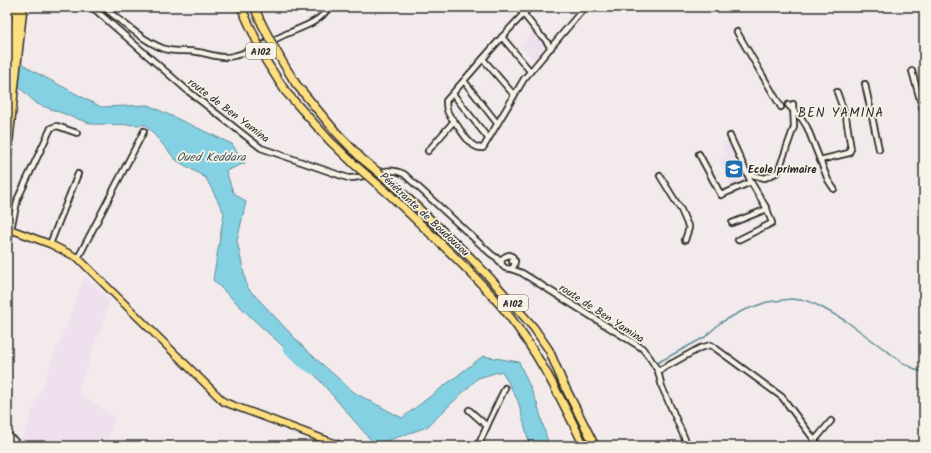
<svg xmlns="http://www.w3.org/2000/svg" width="931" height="453" font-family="Kalam,sans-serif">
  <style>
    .built { fill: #efe0ee }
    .water { fill: #84d1e3; stroke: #608f99 }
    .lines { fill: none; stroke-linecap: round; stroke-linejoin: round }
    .stream { stroke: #608f99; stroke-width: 1.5 }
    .river { stroke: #84d1e3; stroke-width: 8 }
    .minor-casing { stroke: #2b2b2b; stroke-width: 8 }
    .major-casing { stroke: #2b2b2b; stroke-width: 9 }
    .highway-casing { stroke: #2b2b2b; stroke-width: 10 }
    .minor { stroke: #f7f3e8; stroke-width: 4.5 }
    .major { stroke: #fedf80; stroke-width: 6 }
    .highway { stroke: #fedf80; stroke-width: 7 }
    .highway-bridge-casing { stroke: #2b2b2b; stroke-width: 10; stroke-linecap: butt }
    .highway-bridge { stroke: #fedf80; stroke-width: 7 }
    .labels { text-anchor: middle; stroke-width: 3.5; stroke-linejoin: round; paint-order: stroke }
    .shield { fill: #f7f3e8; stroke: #686764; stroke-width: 1 }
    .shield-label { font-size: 10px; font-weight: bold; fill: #2b2b2b }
    .street-label { font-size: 11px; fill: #2b2b2b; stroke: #f7f3e8 }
    .poi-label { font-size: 11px; font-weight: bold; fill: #2b2b2b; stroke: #f7f3e8; text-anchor: start }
    .water-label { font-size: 12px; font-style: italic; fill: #415459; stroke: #f7f3e8 }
    .quarter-label { font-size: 13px; letter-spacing: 1px; fill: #2b2b2b; stroke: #f7f3e8 }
  </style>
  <rect width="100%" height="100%" fill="#f3eaeb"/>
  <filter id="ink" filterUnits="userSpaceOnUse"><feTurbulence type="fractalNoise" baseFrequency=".025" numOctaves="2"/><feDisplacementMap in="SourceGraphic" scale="8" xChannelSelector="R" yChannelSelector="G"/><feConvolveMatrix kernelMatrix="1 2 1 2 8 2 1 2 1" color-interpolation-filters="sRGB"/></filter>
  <g filter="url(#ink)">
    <g class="built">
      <path d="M536 29 549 42 534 59 520 46Z"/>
      <path d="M731 139 748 179 731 186 719 159 726 155 721 144Z"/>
      <path d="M85 277 110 300 78 393 115 416 106 446H22L21 440Z"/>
    </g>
    <path class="water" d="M7 53 33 71 101 107 148 105 232 144 245 163 226 171 233 192 246 202 237 241 247 287 306 350 355 393 402 418 483 356 519 362 537 403 549 446H530L518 401 502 371 478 378 427 427 375 445 315 375 257 323 213 280 224 213 206 178 176 160 146 125 92 124 37 104 7 76Z"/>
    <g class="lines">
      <path class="stream" d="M657 363 705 337 720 323 742 311 767 302 791 299 808 301 821 307 846 321 903 363 919 371H924"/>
      <path class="river" d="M287 349 301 363 312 370"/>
      <g class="minor-casing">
        <g id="minor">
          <path d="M92 7 188 91 261 148 348 178C369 179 383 164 404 174L491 254 497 258 501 264"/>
          <path d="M103 7C121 20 148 46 169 50 179 52 188 50 197 52 206 53 215 57 224 57 239 58 269 42 284 35 299 28 320 23 329 7"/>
          <path d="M518 7 541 36 544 38 551 48"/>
          <path d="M737 32 781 107"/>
          <path d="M502 37 530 7"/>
          <path d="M483 59 514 95"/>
          <path d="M912 71 924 114"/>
          <path d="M464 81 497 123"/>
          <path d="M865 84 879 149"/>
          <path d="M453 94 488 138"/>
          <path d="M788 105 802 119 807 127 828 180 834 189"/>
          <path d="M454 121C448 115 446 110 446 101L502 37 530 71"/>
          <path d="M730 136 751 182 767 209 772 223 738 240"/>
          <path d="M428 151 454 121C462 131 470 149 483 148L524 79 585 7"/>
          <path d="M699 154 721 195 751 182"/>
          <path d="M820 160 849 153 851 149 846 117 837 92"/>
          <path d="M748 174 765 178 778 172 794 127 793 104"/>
          <path d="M660 176 681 210 689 228 685 240"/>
          <path d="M732 223 767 209"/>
          <path d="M50 244 78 174"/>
          <path d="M7 246 18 198 51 128 57 126 77 133"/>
          <path d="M78 258 144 131"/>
          <path d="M511 269 514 266 515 261H512L513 257 510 255 506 256C500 259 500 264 505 268L511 269 522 273 642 348 650 358 658 371 662 387 688 446"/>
          <path d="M658 371 700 348 711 345 782 397 819 446"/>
          <path d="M469 410 487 426 478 446"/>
          <path d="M487 426 505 388"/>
          <path d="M7 434 18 444V446"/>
          <path d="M815 440 831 421"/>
        </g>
      </g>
      <g class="major-casing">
        <path id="major" d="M7 228 50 244 78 258 224 402 342 446"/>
      </g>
      <g class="highway-casing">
        <g id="highway">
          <path d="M296 84 336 132 361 158"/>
          <path d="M286 92 330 141 355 165"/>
          <path d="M7 103 17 7"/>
          <path d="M7 158 23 7"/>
          <path d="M395 186 471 258 491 279 534 328 549 350 563 383 595 446"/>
          <path d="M390 195C428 232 468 267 502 307 536 348 561 398 584 446"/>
        </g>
      </g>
      <use href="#minor" class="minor"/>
      <use href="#major" class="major"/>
      <use href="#highway" class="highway"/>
      <g class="highway-bridge-casing">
        <g id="highway-bridge">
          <path d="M241 7 266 61 286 92"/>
          <path d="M254 7C266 34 280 59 296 84"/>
          <path d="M361 158 395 186"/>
          <path d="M355 165 390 195"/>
        </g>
      </g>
      <use href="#highway-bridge" class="highway-bridge"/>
    </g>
  </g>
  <defs>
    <g id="school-square" transform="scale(1)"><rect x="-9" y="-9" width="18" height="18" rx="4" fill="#1f6fb2" stroke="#f7f3e8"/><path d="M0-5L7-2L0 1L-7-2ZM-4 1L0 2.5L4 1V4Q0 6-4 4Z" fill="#fff"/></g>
  </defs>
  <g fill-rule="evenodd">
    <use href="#school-square" x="734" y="169"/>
  </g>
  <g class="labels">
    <g class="shield">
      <rect x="246" y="43" width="30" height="16" rx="3"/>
      <rect x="498" y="295" width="30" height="16" rx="3"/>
    </g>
    <g class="shield-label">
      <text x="261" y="55">A102</text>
      <text x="513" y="307">A102</text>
    </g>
    <g class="street-label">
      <text transform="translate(229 110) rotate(37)" y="4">route de Ben Yamina</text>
      <text transform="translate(425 214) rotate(43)" y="4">Pénétrante de Boudouaou</text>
      <text transform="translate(602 313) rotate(33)" y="4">route de Ben Yamina</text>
    </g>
    <g class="poi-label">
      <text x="748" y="173">Ecole primaire</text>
    </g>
    <g class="water-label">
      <text x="211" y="161">Oued Keddara</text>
    </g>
    <g class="quarter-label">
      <text x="841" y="117">BEN YAMINA</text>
    </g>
  </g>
  <rect width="931" height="453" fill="none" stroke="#f7f3e8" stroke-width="24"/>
  <rect x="12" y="12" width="907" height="429" fill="none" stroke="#2b2b2b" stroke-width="1.5" filter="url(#ink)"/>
</svg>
